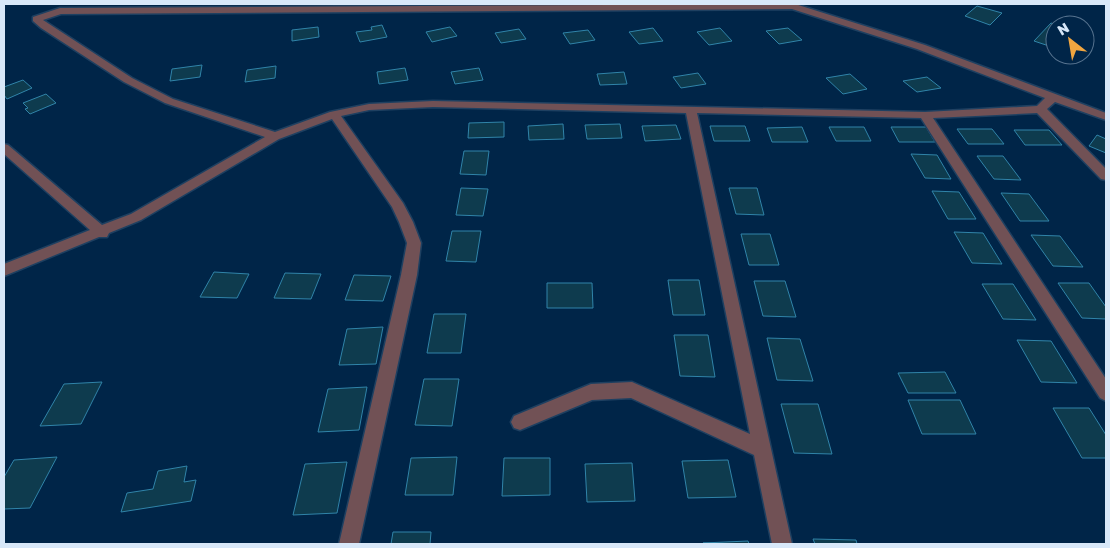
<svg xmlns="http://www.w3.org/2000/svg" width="1110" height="548" font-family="'Golos Text',sans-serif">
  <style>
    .building { fill: #0e3b4e; stroke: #3084a9 }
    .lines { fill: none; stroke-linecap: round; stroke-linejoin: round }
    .minor-casing { stroke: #1e4061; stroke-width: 3 }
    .minor { fill: #715155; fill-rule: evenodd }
  </style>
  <rect width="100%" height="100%" fill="#002548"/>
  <g class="building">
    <path d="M977 6 1002 13 990 25 965 16Z"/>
    <path d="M1051 23 1057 25 1055 48 1034 41Z"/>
    <path d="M382 25 387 37 360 42 356 32 372 30 371 27Z"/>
    <path d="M318 27 319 37 292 41V30Z"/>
    <path d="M450 27 457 36 432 42 426 32Z"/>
    <path d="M653 28 663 41 639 44 629 32Z"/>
    <path d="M720 28 732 41 709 45 697 32Z"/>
    <path d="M788 28 802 40 779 44 766 31Z"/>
    <path d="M519 29 526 39 501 43 495 33Z"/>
    <path d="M588 30 595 40 570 44 563 33Z"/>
    <path d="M202 65 200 77 170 81 172 69Z"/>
    <path d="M276 66 275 78 245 82 247 70Z"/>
    <path d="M405 68 408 80 379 84 377 72Z"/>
    <path d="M479 68 483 80 455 84 451 72Z"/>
    <path d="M624 72 627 84 600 85 597 74Z"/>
    <path d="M698 73 706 84 681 88 673 77Z"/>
    <path d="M850 74 867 89 843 94 826 78Z"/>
    <path d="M927 77 941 88 917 92 903 81Z"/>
    <path d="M23 80 32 88 7 99 4 95V87Z"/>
    <path d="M46 94 56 103 30 114 25 109 28 108 23 103Z"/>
    <path d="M504 122V137L468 138 469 123Z"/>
    <path d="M563 124 564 139 529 140 528 126Z"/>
    <path d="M620 124 622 138 587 139 585 125Z"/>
    <path d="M676 125 681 139 645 141 642 126Z"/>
    <path d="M710 126H745L750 141H714Z"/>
    <path d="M802 127 808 142H772L767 128Z"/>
    <path d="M829 127H864L871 141H836Z"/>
    <path d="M891 127H926L935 142H899Z"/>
    <path d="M957 129H992L1004 144H968Z"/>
    <path d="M1014 130H1049L1062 145H1025Z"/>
    <path d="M1097 135 1106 139V153L1089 146Z"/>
    <path d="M464 151H489L486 175 460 174Z"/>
    <path d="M911 154 937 155 951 179 925 178Z"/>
    <path d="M977 156H1003L1021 180 994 179Z"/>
    <path d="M461 188 488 189 483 216 456 215Z"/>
    <path d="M729 188H757L764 215 736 214Z"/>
    <path d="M932 191 959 192 976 219H948Z"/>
    <path d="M1001 193 1029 194 1049 221H1020Z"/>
    <path d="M452 231H481L476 262 446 261Z"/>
    <path d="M954 232 983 233 1002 264 972 263Z"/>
    <path d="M741 234H770L779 265H749Z"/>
    <path d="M1031 235 1060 236 1083 267 1053 266Z"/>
    <path d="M214 272 249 274 237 298 200 297Z"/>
    <path d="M285 273 321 274 311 299 274 298Z"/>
    <path d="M354 275 391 276 383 301 345 300Z"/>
    <path d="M668 280H699L705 315H673Z"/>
    <path d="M754 281H785L796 317 763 316Z"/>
    <path d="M547 283H592L593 308H547Z"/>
    <path d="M1058 283H1089L1106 307V319L1082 318Z"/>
    <path d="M982 284H1013L1036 320 1003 319Z"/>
    <path d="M434 314H466L461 353H427Z"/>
    <path d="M383 327 376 364 339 365 347 329Z"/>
    <path d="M674 335H708L715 377 680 376Z"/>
    <path d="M767 338 800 339 813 381 777 380Z"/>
    <path d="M1017 340 1051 341 1077 383 1041 382Z"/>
    <path d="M945 372 956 393H908L898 373Z"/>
    <path d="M424 379H459L452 426 415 425Z"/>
    <path d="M102 382 81 424 40 426 64 384Z"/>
    <path d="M367 387 359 430 318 432 328 389Z"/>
    <path d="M908 400H960L976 434H922Z"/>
    <path d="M781 404H818L832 454 794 453Z"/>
    <path d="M1053 408H1089L1106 435V458H1082Z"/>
    <path d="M57 457 30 508 4 509V477L14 460Z"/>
    <path d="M457 457 453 495H405L411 458Z"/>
    <path d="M504 458H550V495L502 496Z"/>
    <path d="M728 460 736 497 688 498 682 461Z"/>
    <path d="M347 462 337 513 293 515 305 464Z"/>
    <path d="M632 463 635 501 587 502 585 464Z"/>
    <path d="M187 466 184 482 196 480 191 501 121 512 127 493 153 489 158 471Z"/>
    <path d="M393 532H431L430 544H391Z"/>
    <path d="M813 539 856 540 857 544H815Z"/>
    <path d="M748 541 749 544 703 543Z"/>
  </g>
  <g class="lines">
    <g class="minor-casing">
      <path id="minor" d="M795 4 925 45 1106 113V120L1055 102 1047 109 1106 169V180L1101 179 1037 113 933 118 1106 379V401L1100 398 921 118 697 113 792 544H772L754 455 631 398 592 400 520 430 514 428 511 422 514 416 591 384 632 382 750 434 686 113 433 107 369 110 341 116 403 203 413 222 421 243 417 275 359 544H339L401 275 407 243 399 222 392 207 332 119 279 139 141 220 109 233 107 237H99L4 276V264L90 230 4 154V144L8 145 102 225 131 214 265 137 165 103 124 82 41 28 33 21V17L60 8ZM792 9 917 49 1045 98 1037 106 925 112 433 101 369 104 330 112 275 132 173 99 132 78 43 20 61 14Z"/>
    </g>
    <use href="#minor" class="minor"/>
  </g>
  <rect width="1110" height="548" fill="none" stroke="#d8e8f9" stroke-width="10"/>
  <g transform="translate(1070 40) rotate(329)"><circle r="24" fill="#002548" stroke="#56738f"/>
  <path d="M0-4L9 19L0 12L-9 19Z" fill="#f1a640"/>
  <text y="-8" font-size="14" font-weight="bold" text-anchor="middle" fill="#d8e8f9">N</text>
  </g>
</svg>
